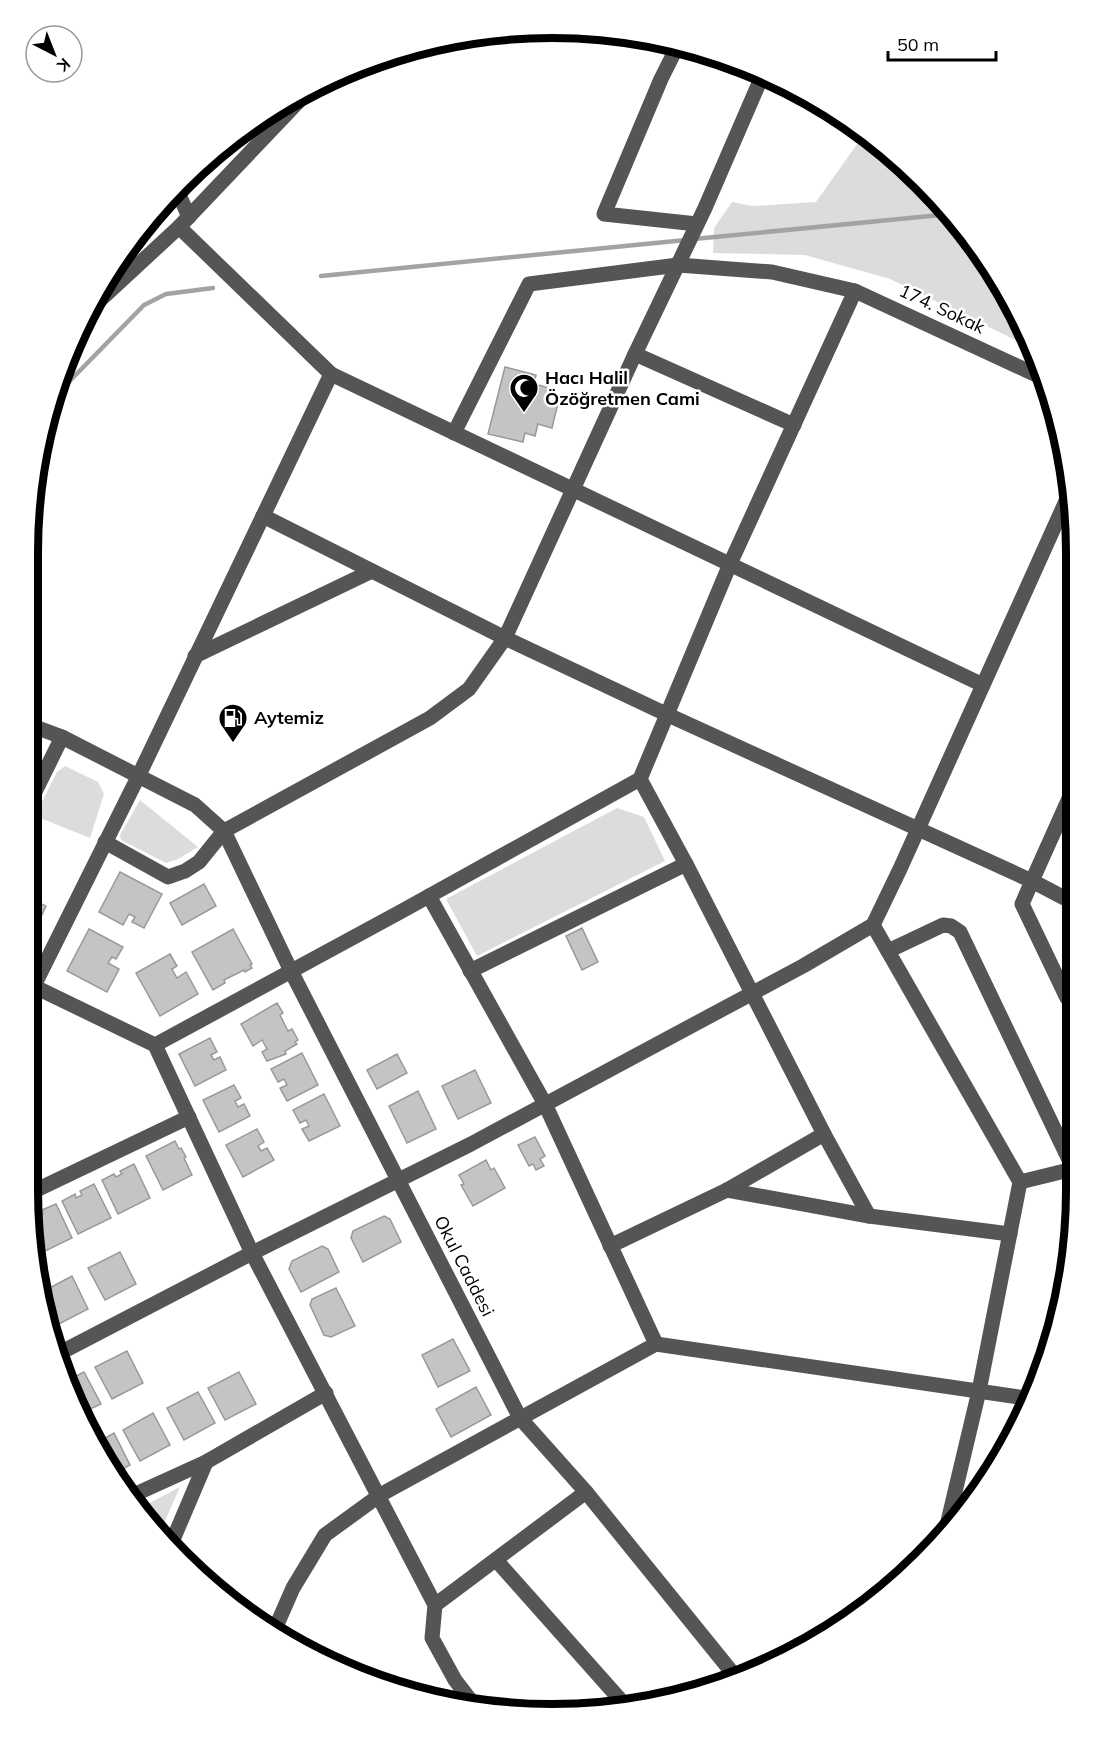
<svg xmlns="http://www.w3.org/2000/svg" width="1104" height="1742" font-family="Mulish,sans-serif">
  <style>
    .green { fill: #dcdcdc }
    .lines { fill: none; stroke-linecap: round; stroke-linejoin: round }
    .stream { stroke: #a3a3a3; stroke-width: 4.5 }
    .building { fill: #c4c4c4; stroke: #999; stroke-width: 1.5 }
    .minor { stroke: #555; stroke-width: 15 }
    .labels { text-anchor: middle; stroke-width: 5; stroke-linejoin: round; paint-order: stroke }
    .street-label { font-size: 18px; fill: #000; stroke: #fff }
    .poi-label { font-size: 18px; font-weight: bold; fill: #000; stroke: #fff; text-anchor: start }
    .rim { fill: none; stroke: #000; stroke-width: 8 }
  </style>
  <rect width="100%" height="100%" fill="#fff"/>
  <g class="green">
    <path d="M865 133 898 157 968 232 1023 319 1034 349 890 279 805 255 713 253 714 228 732 202 752 206 816 202Z"/>
    <path d="M65 766 98 782 104 794 90 838 35 816 57 772Z"/>
    <path d="M140 800 198 847 178 859 166 863 121 840 120 835Z"/>
    <path d="M617 808 644 817 665 861 477 956 446 899Z"/>
    <path d="M180 1487 161 1530 140 1508Z"/>
  </g>
  <g class="lines">
    <g class="stream">
      <path d="M694 239 951 214"/>
      <path d="M321 276 686 240"/>
      <path d="M60 391 144 305 166 294 213 288"/>
    </g>
  </g>
  <g class="building">
    <path d="M505 367 536 375 534 384 550 388 547 400 558 403 552 428 538 424 535 436 525 433 523 442 488 434Z"/>
    <path d="M120 872 162 894 144 928 132 922 135 917 129 914 123 925 99 912Z"/>
    <path d="M204 884 216 906 182 925 170 903Z"/>
    <path d="M29 898 46 906 31 938 29 937Z"/>
    <path d="M582 928 598 962 582 970 566 936Z"/>
    <path d="M89 929 123 947 116 959 112 957 108 963 119 969 107 992 67 971Z"/>
    <path d="M233 929 252 964 250 965 252 968 245 972 244 970 224 980 225 983 213 990 192 952Z"/>
    <path d="M170 954 177 966 172 969 177 978 186 972 198 994 160 1016 136 973Z"/>
    <path d="M277 1003 283 1013 280 1015 288 1031 292 1029 298 1040 295 1042 297 1044 285 1051 286 1054 267 1061 262 1052 267 1049 262 1040 253 1046 241 1024Z"/>
    <path d="M210 1038 217 1052 211 1055 214 1060 220 1057 226 1070 195 1086 179 1054Z"/>
    <path d="M302 1053 318 1085 287 1101 280 1088 287 1085 284 1079 278 1082 271 1069Z"/>
    <path d="M397 1054 407 1073 377 1089 367 1070Z"/>
    <path d="M475 1070 491 1103 458 1119 442 1086Z"/>
    <path d="M234 1085 241 1098 235 1101 238 1107 244 1104 250 1116 219 1132 203 1100Z"/>
    <path d="M418 1091 436 1129 407 1143 389 1106Z"/>
    <path d="M324 1094 340 1126 309 1141 302 1129 309 1126 306 1120 300 1123 293 1110Z"/>
    <path d="M257 1129 264 1142 258 1146 261 1151 267 1148 274 1160 243 1177 226 1145Z"/>
    <path d="M535 1137 545 1156 540 1159 544 1166 536 1170 533 1164 529 1166 518 1145Z"/>
    <path d="M175 1141 179 1149 181 1148 186 1157 184 1158 192 1175 163 1190 146 1156Z"/>
    <path d="M486 1160 491 1170 494 1168 505 1188 473 1206 461 1185 464 1184 459 1175Z"/>
    <path d="M134 1164 150 1198 118 1214 102 1180 114 1174 116 1177 122 1174 120 1171Z"/>
    <path d="M94 1184 111 1218 78 1234 62 1201 75 1194 76 1198 82 1195 80 1191Z"/>
    <path d="M56 1204 72 1238 39 1254 36 1247 31 1216 36 1214 38 1217 43 1214 42 1210Z"/>
    <path d="M384 1216 390 1219 401 1242 363 1262 351 1238 353 1231Z"/>
    <path d="M322 1246 328 1249 339 1272 301 1292 289 1269 292 1261Z"/>
    <path d="M120 1252 136 1284 105 1300 88 1268Z"/>
    <path d="M72 1276 88 1309 57 1325 46 1302 44 1291Z"/>
    <path d="M336 1288 355 1326 331 1337 324 1335 310 1305 312 1299Z"/>
    <path d="M453 1339 470 1371 438 1387 422 1355Z"/>
    <path d="M127 1351 143 1383 112 1399 95 1367Z"/>
    <path d="M84 1372 101 1404 82 1413 66 1381Z"/>
    <path d="M239 1372 256 1404 225 1420 208 1388Z"/>
    <path d="M476 1387 491 1415 451 1437 436 1409Z"/>
    <path d="M198 1392 215 1423 184 1440 167 1408Z"/>
    <path d="M153 1413 170 1445 140 1461 123 1430Z"/>
    <path d="M114 1433 130 1465 112 1475 96 1443Z"/>
  </g>
  <g class="lines">
    <g class="minor">
      <path d="M678 45 661 79 604 214 697 224"/>
      <path d="M176 188 189 217"/>
      <path d="M179 227 331 374"/>
      <path d="M85 314 179 227 316 83"/>
      <path d="M635 354 794 425"/>
      <path d="M454 433 529 284 678 265 772 272 855 291 1045 379"/>
      <path d="M263 516 505 638 666 714 1032 881 1022 904 1067 998 1074 996"/>
      <path d="M195 656 372 571"/>
      <path d="M30 725 62 737 195 805 224 831 291 971 520 1418 586 1492 735 1676"/>
      <path d="M640 779 686 864"/>
      <path d="M29 804 62 737"/>
      <path d="M105 842 168 877 185 871 199 862 224 831 430 718 469 689 505 638 635 354 705 208 763 74"/>
      <path d="M429 896 545 1104 656 1344"/>
      <path d="M1074 903 1032 881 1075 785"/>
      <path d="M873 925 1020 1182 979 1391 944 1538"/>
      <path d="M888 951 943 925 951 926 960 932 1073 1168"/>
      <path d="M470 971 686 864 824 1134 869 1216"/>
      <path d="M33 986 155 1045 252 1253 435 1605 432 1638 455 1680 472 1702"/>
      <path d="M28 998 139 775 331 374 983 685"/>
      <path d="M155 1045 402 911 640 779 730 564 855 291"/>
      <path d="M1020 1182 1073 1169"/>
      <path d="M727 1190 869 1216 1010 1234"/>
      <path d="M28 1194 189 1117"/>
      <path d="M610 1246 727 1190 824 1134"/>
      <path d="M54 1356 252 1253 471 1144 803 966 873 925 900 869 1071 490"/>
      <path d="M129 1497 206 1462 326 1393"/>
      <path d="M172 1542 206 1462"/>
      <path d="M496 1560 625 1705"/>
      <path d="M435 1605 586 1492"/>
      <path d="M275 1629 293 1588 325 1535 380 1495 656 1344 1032 1399"/>
    </g>
  </g>
  <defs>
    <g id="mosque-pin" transform="scale(1.5)"><path d="M0 17L-7.5 6A9.5 9.5 0 1 1 7.5 6Z" fill="#000" stroke="#fff"/><path d="M3.5-4.9A6 6 0 1 0 3.5 4.9A5 5 0 1 1 3.5-4.9Z" fill="#fff"/></g>
    <g id="fuel-pin" transform="scale(1.5)"><path d="M0 17L-7.5 6A9.5 9.5 0 1 1 7.5 6Z" fill="#000" stroke="#fff"/><path d="M-5.5-6h7V0h2V4h1.3V-2.5L3-4.5l.8-.8L6-3V5H2.5V1h-1V6h-7ZM-4.2-4.7v3.2H.2V-4.7Z" fill="#fff"/></g>
  </defs>
  <g fill-rule="evenodd">
    <use href="#mosque-pin" x="524" y="388"/>
    <use href="#fuel-pin" x="233" y="718"/>
  </g>
  <g class="labels">
    <g class="street-label">
      <text transform="translate(942 309) rotate(25)" y="6">174. Sokak</text>
      <text transform="translate(464 1266) rotate(63)" y="6">Okul Caddesi</text>
    </g>
    <g class="poi-label">
      <text x="545" y="384">Hacı Halil<tspan x="545" dy="21">Özöğretmen Cami</tspan></text>
      <text x="254" y="724">Aytemiz</text>
    </g>
  </g>
  <path d="M0 0H1104V1742H0ZM552 38H552A514 514 0 0 1 1066 552V1190A514 514 0 0 1 552 1704H552A514 514 0 0 1 38 1190V552A514 514 0 0 1 552 38Z" fill="#fff" fill-rule="evenodd"/>
  <path class="rim" d="M552 38H552A514 514 0 0 1 1066 552V1190A514 514 0 0 1 552 1704H552A514 514 0 0 1 38 1190V552A514 514 0 0 1 552 38Z"/>
  <g transform="translate(54 54) rotate(138)"><circle r="28" fill="#ffffff" stroke="#999999" stroke-width="1.5"/>
  <path d="M0-4.5L10 22L0 15L-10 22Z" fill="#000000"/>
  <text y="-9" font-size="16" font-weight="bold" text-anchor="middle" fill="#000000">K</text>
  </g>
  <path d="M888 51v9h108v-9" fill="none" stroke="#000000" stroke-width="3"/>
  <text x="897" y="51" font-size="18" fill="#000000" stroke="#ffffff" stroke-width="4.5" paint-order="stroke">50 m</text>
</svg>
